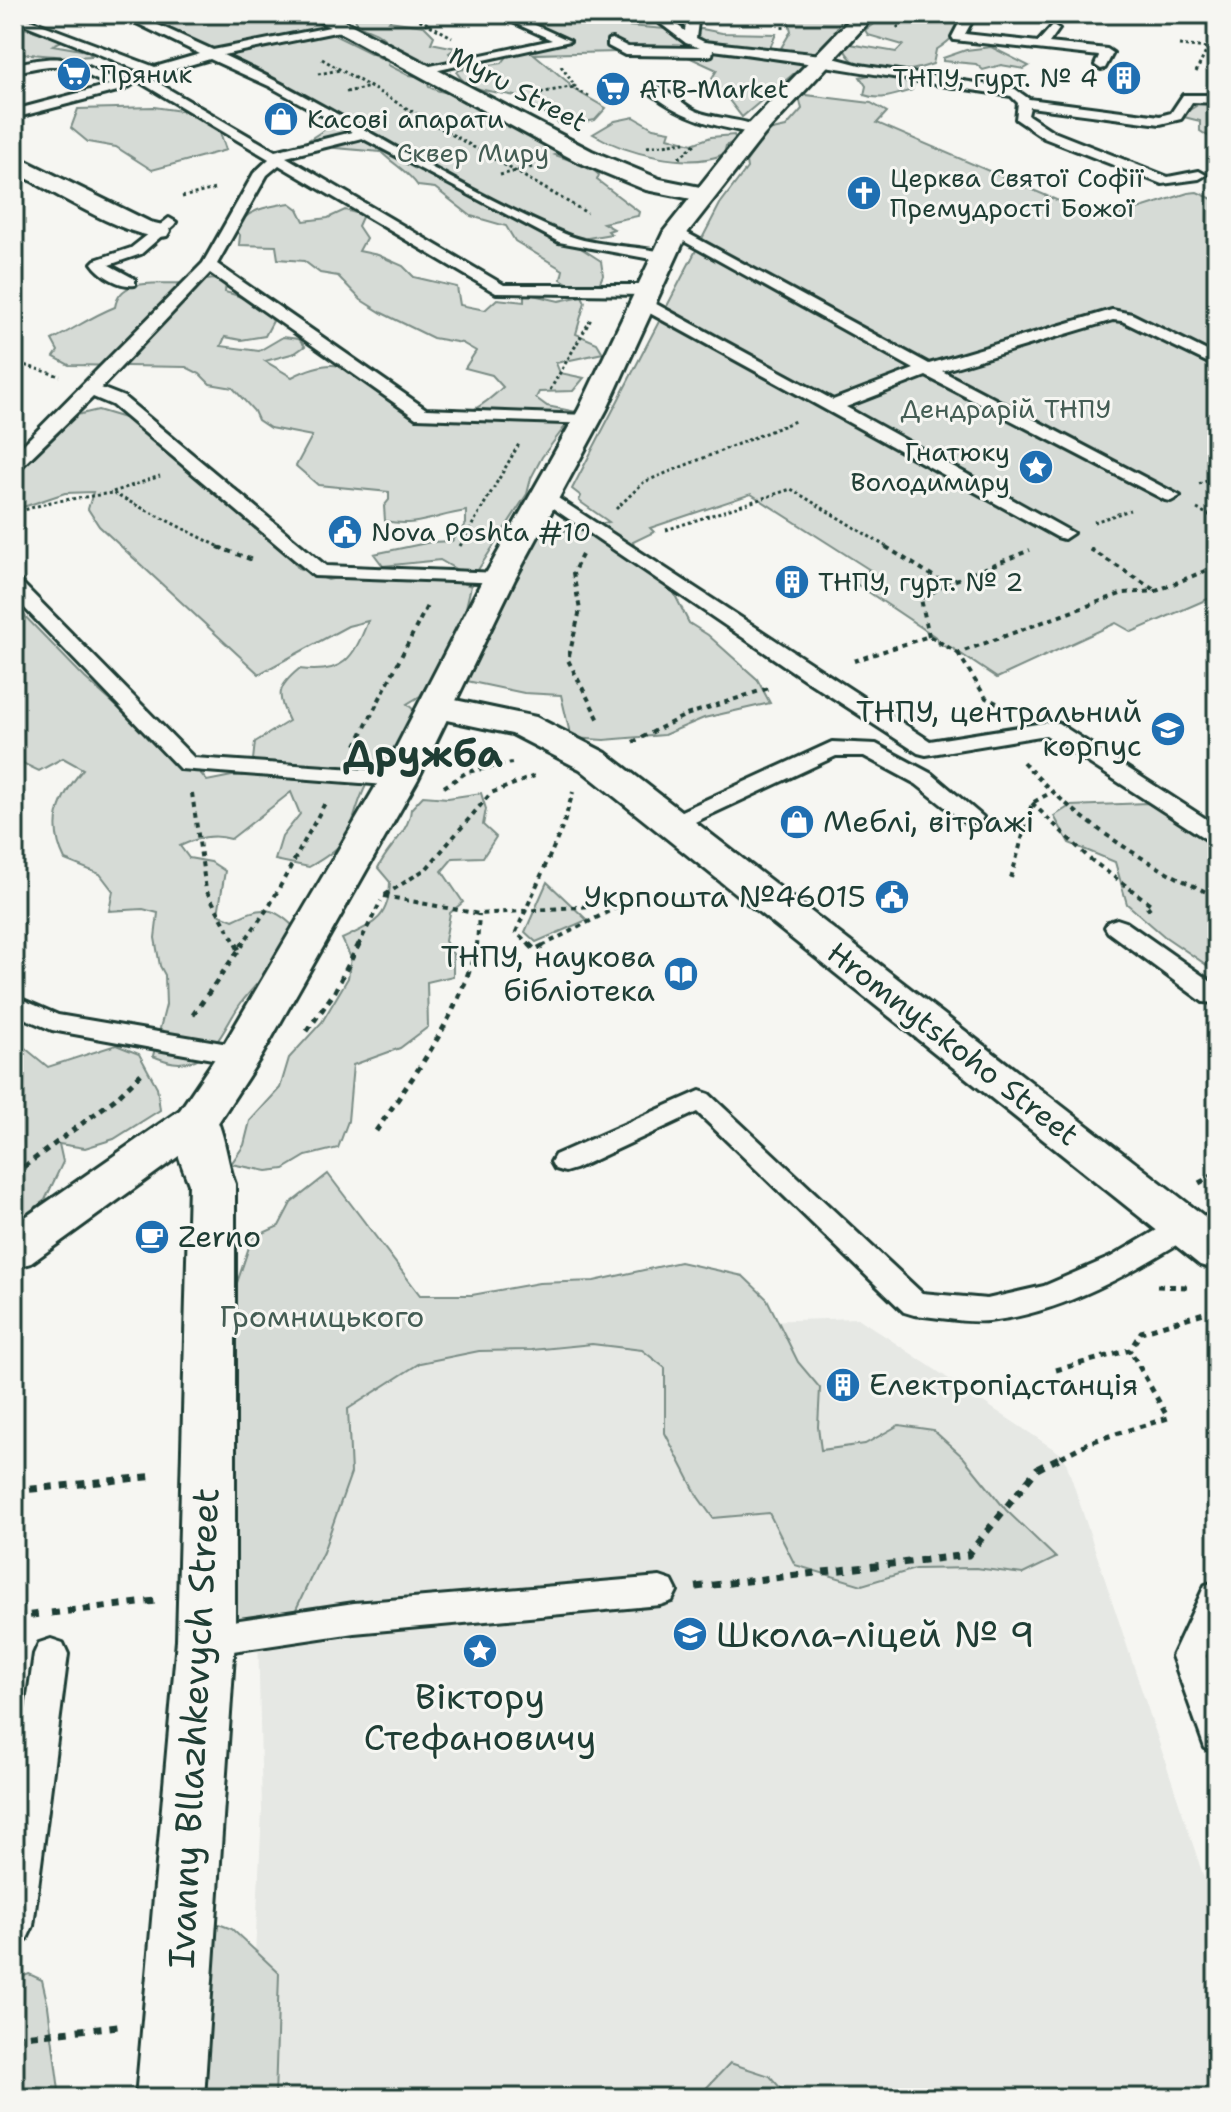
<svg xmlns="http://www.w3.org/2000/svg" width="1231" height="2112" font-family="'Shantell Sans',sans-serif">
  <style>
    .built { fill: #e6e8e4 }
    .green { fill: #d6dbd6; stroke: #7a8c85; stroke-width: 2 }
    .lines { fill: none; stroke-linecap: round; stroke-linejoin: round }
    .lane-casing { stroke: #1f3d34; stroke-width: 6 }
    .street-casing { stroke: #1f3d34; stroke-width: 6 }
    .secondary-casing { stroke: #1f3d34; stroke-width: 6 }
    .primary-casing { stroke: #1f3d34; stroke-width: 6 }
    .path-far3 { stroke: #1f3d34; stroke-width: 3; stroke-dasharray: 3 3; stroke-linecap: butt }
    .path-far2 { stroke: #1f3d34; stroke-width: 4; stroke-dasharray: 5 5; stroke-linecap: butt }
    .path-far1 { stroke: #1f3d34; stroke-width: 5; stroke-dasharray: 6 6; stroke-linecap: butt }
    .path { stroke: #1f3d34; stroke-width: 7; stroke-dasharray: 8 8; stroke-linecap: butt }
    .lane { fill: #f6f6f2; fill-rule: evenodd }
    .street { fill: #f6f6f2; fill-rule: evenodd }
    .secondary { fill: #f6f6f2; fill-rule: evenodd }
    .primary { fill: #f6f6f2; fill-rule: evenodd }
    .labels { text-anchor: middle; stroke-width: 6; stroke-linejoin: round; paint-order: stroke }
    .far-poi-label { font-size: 26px; fill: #1f3d34; stroke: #f6f6f2; text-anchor: start }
    .far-street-label { font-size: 26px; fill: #1f3d34; stroke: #f6f6f2 }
    .far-park-label { font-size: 26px; fill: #445d54; stroke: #f6f6f2 }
    .poi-label { font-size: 30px; fill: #1f3d34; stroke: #f6f6f2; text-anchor: end }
    .street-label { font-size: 30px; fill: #1f3d34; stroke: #f6f6f2 }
    .park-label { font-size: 30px; fill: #445d54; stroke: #f6f6f2 }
    .near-poi-label { font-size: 36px; fill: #1f3d34; stroke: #f6f6f2; text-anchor: start }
    .near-street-label { font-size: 36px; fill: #1f3d34; stroke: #f6f6f2 }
    .district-label { font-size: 38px; font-weight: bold; fill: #1f3d34; stroke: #f6f6f2 }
  </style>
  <rect width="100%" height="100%" fill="#f6f6f2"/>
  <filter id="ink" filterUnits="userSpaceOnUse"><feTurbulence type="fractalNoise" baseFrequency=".0125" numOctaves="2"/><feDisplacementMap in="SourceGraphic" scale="16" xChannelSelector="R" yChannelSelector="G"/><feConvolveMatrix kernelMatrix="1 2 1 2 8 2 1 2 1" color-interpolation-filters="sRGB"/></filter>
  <g filter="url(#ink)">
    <path class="built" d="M858 1318 1064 1456 1217 1917V2098H248L262 1811 253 1407 412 1332Z"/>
    <g class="green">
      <path d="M130 14H301L330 27 324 30 389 62 388 65 408 75 426 77 429 87C443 95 458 92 472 98 503 110 535 132 560 153L555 155 590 167 599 175 597 180 639 212 638 216 603 223 614 229 608 231 611 234 570 241 601 261 603 275 598 287 572 286 561 279 563 270 515 241 506 226 471 216 435 188 418 186C408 171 394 165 381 152L301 145 330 126 323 114 227 56Z"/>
      <path d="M354 14H395L389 21 424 26 434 36 431 43 456 48 449 53 456 62C423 68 405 57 381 36 371 27 355 30 354 14Z"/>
      <path d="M514 14H562L590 23 679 30 699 47 805 58 804 65 742 117 712 78 717 70 682 54 662 51 534 54 569 83 570 87 606 108 595 120 563 126C549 117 535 106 520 98 500 89 471 96 457 73L459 70 502 63 509 54 526 52 523 49 527 43 548 40 546 34Z"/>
      <path d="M787 14H845L823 51 801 54 781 48 791 31Z"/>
      <path d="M877 14H959C962 32 950 41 936 50L933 64C904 74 860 80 844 49L850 44 896 52 903 45 868 35 865 30 875 23Z"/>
      <path d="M14 25 48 35H63L66 39 53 45 87 51 92 56C64 59 42 53 14 54Z"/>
      <path d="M702 29 722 33 776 34 769 50H744L695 41 687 30Z"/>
      <path d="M991 47 1029 66 1024 69 1001 65 983 70 976 64 943 61V58L966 50Z"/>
      <path d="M874 74 916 78 912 90C896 95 880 101 864 95L866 86 860 77Z"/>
      <path d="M806 95 871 103 887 112 877 123 1103 220 1188 193 1197 192 1217 201V595L1132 632 1116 623 997 678 952 648 939 645 937 638 849 579 870 570 751 494 650 528 654 532 633 542 638 562 672 589 689 623 708 635 757 679 770 703 704 718 664 735 604 740 571 738 561 695 524 693 467 681 538 536 609 522 579 501 581 496 572 489 720 204 747 168 746 162 768 131 786 127 802 109 799 97Z"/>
      <path d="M1192 99H1217V142L1200 131V121L1180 116 1196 106Z"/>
      <path d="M154 107 188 112 219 129 226 150 152 170 116 147 88 142 71 128 78 109Z"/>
      <path d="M634 117 653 128 670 131 668 137 692 144 711 137 734 135 736 140 726 146 724 154C688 170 625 153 593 134L615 121Z"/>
      <path d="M290 203 298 209 304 221 328 218 345 210 363 215 358 226 366 238 359 251 378 255 403 266 414 277 457 287 460 305 485 310 497 299 524 302V293L559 301 582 296 585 302 576 334 597 343 603 353 556 363 560 373 584 378 573 391 539 392 536 398 547 406 576 412 542 457 531 478 527 494 476 573 459 571 440 560 383 566 374 554 431 542 452 541 466 524V511C436 515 417 528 385 521L384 506 389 500V492L318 485 296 466 312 436 270 428 258 420 254 411 233 388 210 384 200 374 186 367 69 365 54 357 58 351 52 340C74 329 92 316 115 307 120 276 160 285 182 283 198 282 211 276 226 282L225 292C245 297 260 304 273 321L265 336 241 340 225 337 221 346 259 351 283 337 299 339 305 346 295 353 265 361 292 377C306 370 329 360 345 368 356 373 369 386 379 394 425 430 461 428 503 387L492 375 465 368 476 351 462 343 433 338 382 313 361 300 338 276 320 273 304 261 278 259 276 246 239 245 240 235 235 230C245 209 269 206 290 203Z"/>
      <path d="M98 410 128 419 147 434 291 558 298 568 328 580 347 576 453 579 471 586 461 629 420 696 407 704 415 711C407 728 399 746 388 760 381 768 371 774 367 783 345 828 361 838 309 867L275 860 282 837 300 814 291 792 231 839C212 833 198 838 180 846L189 858 211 862 225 871 218 914 233 920C260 907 271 904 294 927 286 958 260 978 241 1003 227 1022 218 1051 195 1060 179 1066 167 1062 153 1056L166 1005 165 975 160 966 155 938 158 913 143 909 109 911 113 891 100 874 65 860C47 823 59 798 83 769L63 758 39 771 14 759V605L85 678 123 712 150 713 207 781 232 776 262 775 233 762 253 760 255 742 289 721C276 695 277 687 299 669 343 675 353 659 368 621L348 626 259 674 99 526 88 509 93 492 65 493 14 510V460L34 452 58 434V425L77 415Z"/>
      <path d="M481 793 486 809 483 825 496 837 483 857 453 858 442 871 463 902 450 913 445 941 453 954V976L427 982 428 1027 400 1048 353 1065 348 1121 338 1148 306 1156 284 1169 267 1171 231 1164 244 1145 250 1121 280 1088 289 1058 322 1022 348 978 351 958 342 939C373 924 389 920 390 882L378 868C388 846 409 833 411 809L423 796 448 798Z"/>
      <path d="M1147 803 1217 842V972L1164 936 1127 904 1115 862 1069 843 1054 816 1070 806Z"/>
      <path d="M547 882 587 920 536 942 525 932Z"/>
      <path d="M116 1045 139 1054 157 1087 160 1110 114 1139 85 1148 59 1144 63 1162 45 1200 14 1223V1051L25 1048 48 1067Z"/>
      <path d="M328 1174 420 1295H472L539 1283 594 1281 680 1262 743 1276 767 1299 798 1362 820 1388 818 1427 821 1450 865 1444 899 1425 933 1430 964 1458 1006 1510 1056 1558 1023 1574 976 1568 915 1569 862 1585 795 1565 769 1513 713 1518 698 1497 665 1433V1368L642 1350 592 1344 532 1350 479 1351 420 1363 348 1409 351 1473 323 1552 291 1620 233 1621V1295L252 1238 279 1226 291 1203Z"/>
      <path d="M216 1923 232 1929 279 1973 275 2098H169Z"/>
      <path d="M29 1974 42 1980 48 2006 60 2098H14V1980Z"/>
      <path d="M730 2063 770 2076 789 2098H697Z"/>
    </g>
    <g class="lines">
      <g class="lane-casing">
        <g id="lane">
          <path d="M14 14 155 67 200 54 118 14H134L213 50 345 24V30L223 55C340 109 447 184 565 234 596 247 635 245 667 253V259L662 261 559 242 362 138 286 157 504 285H646L654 290 646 295 496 293 279 165 267 175 217 264 426 409 587 415 593 416 596 420 593 424 416 418 210 273 101 388 124 397 326 566 499 573 509 579 506 583 314 576 112 405 93 397 20 468 14 469V454L203 263 254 173 269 159 138 81 125 89 14 118V110L109 85C64 66 63 60 14 73V65C66 51 73 61 120 81L141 71 14 20ZM210 59 269 86 352 132 275 151 148 77Z"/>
          <path d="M495 14H511L570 41 421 74V68L552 40Z"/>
          <path d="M648 14H662L685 31 687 14H699L696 38 704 42 822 55 860 65 1015 89 1029 99 1160 116 1171 113 1183 95H1217V103L1192 102 1181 119 1160 124 1030 107 1028 115 1054 132 1168 177 1199 171 1206 175 1199 179 1162 184 1044 138 1016 119 1018 103 1011 96C911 81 813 62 713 50L712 55 708 56 625 55 608 46V40L612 39 628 47 700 48 686 43Z"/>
          <path d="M964 14H976L965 34 1038 42 1053 25 1059 29 1049 43 1107 49 1113 53 1105 68 1101 69 1095 65 1099 56 954 40 952 37Z"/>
          <path d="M652 88C667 87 683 105 696 111 716 120 746 118 763 130L756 134C717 127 683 119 652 94Z"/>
          <path d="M169 218 176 222 174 225 141 254 109 265 135 279V285C120 287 101 276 92 263L95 260 131 248Z"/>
          <path d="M676 227 929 364 1112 310 1132 314 1217 356V367L1122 321 1113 320 942 371 1180 496 1171 501 1165 500 926 376 846 407 1073 533 1064 539 1057 537 635 305V299H647L833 400 914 369 671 234V228Z"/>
          <path d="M547 491 930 741 1050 722 1058 723 1217 826V843L1209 841 1046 735 926 755 918 753 804 679 541 500 538 496 541 492Z"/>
          <path d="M14 580 21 582 194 758 399 772 410 779 399 786 180 769 14 597Z"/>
          <path d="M832 742 876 744 932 774 983 817 980 822H964L916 784 864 756H836L682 828H666L663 823 666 818Z"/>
          <path d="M1117 919 1126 922 1217 986V1003L1203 1002 1108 932 1105 927 1108 922Z"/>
          <path d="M14 996 58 1015 240 1046 249 1049 253 1055 249 1061 240 1064 52 1030 14 1014Z"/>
          <path d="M700 1091 709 1094 922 1293 987 1299 1044 1286 1111 1257 1174 1220 1184 1217 1194 1220 1198 1227 1194 1234C1131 1273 1064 1313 989 1321 965 1323 938 1317 914 1315L904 1312 697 1112 575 1169 565 1172 555 1169 551 1162 555 1155Z"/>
          <path d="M660 1577 672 1581 677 1591 672 1601 660 1605 354 1633 206 1655 194 1651 189 1640 194 1629 206 1625 354 1603Z"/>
          <path d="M1217 1581V1632L1206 1656 1217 1687V1753L1205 1748 1172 1656 1205 1585Z"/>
          <path d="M51 1639 63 1643 68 1654 33 1926 27 1939 14 1945V1793L34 1654 39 1643Z"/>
        </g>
      </g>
      <g class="street-casing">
        <g id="street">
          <path d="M14 155 150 222 167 226 170 231 167 236C135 244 46 188 14 171Z"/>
          <path d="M436 696 536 717 606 753 1217 1226V1270L1200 1265 580 769 512 734 423 715 418 707 423 699Z"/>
          <path d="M196 1105 212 1110C225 1131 226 1160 235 1184V1640L204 2098H136L177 1640 189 1184C180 1161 167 1132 180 1110Z"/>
        </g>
      </g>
      <g class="secondary-casing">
        <path id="secondary" d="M306 14H331L592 151 660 179 710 189 714 194 710 199 702 201 646 190 576 161Z"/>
      </g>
      <g class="primary-casing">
        <path id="primary" d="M855 14H876L764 135 688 232 607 409 515 579 418 779 262 1055 212 1132 31 1263 14 1268V1225L180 1110 222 1048 380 779 483 579 579 409 664 231 748 125Z"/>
      </g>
      <g class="path-far3">
        <path d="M409 14 452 37"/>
        <path d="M783 14V29"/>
        <path d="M897 28 910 14"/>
        <path d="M1179 45 1208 48 1210 43 1217 42"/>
        <path d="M322 59 587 213"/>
        <path d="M561 66 575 86 570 87"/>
        <path d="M1196 72 1208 48"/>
        <path d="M318 74 340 70"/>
        <path d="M346 92 371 87"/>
        <path d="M535 94 570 87 589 96"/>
        <path d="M406 125 428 120"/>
        <path d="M647 147 685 142"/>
        <path d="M679 158 695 144"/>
        <path d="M500 175 533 167"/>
        <path d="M182 197 215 189"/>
        <path d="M14 362 60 376"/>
        <path d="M550 390 591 319"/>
        <path d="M1199 484 1217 477"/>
        <path d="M113 492 160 476"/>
        <path d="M616 509 644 482 795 421"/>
        <path d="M1197 509 1217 519"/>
        <path d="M14 513 51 502 112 493 224 549"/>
        <path d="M1094 522 1130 510"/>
        <path d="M666 530 791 489 890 549"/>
        <path d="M460 546 519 444"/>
      </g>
      <g class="path-far2">
        <path d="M218 547 255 561"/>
        <path d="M886 547 946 584 1030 550"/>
        <path d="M1090 549 1156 591"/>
        <path d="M582 555 573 573 580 610 568 660 600 722"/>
        <path d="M929 636 921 599 946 584"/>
        <path d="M958 653 986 698 999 704"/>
        <path d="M854 661 929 636 958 653 1123 593 1156 591 1217 566"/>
        <path d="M633 742 686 715 772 687"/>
        <path d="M356 745 428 604"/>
        <path d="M1023 762C1078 822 1143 863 1217 897"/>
        <path d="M444 787 467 772 512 763"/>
        <path d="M192 793 206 890 237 946"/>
        <path d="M1032 803 1090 859 1152 905 1146 910"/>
        <path d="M1011 878 1032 803 1050 793"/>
        <path d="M385 895 427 868 491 793 537 775"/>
        <path d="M384 896 479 914 620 904"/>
        <path d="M241 946 270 905 325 803"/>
        <path d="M358 946 381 901"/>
        <path d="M477 946 479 914"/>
        <path d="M531 946 516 932 563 826 573 792"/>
        <path d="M542 946 625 903"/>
      </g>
      <g class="path-far1">
        <path d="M236 944 239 950"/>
        <path d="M529 944 535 950 546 944"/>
        <path d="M193 1015 243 944"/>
        <path d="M307 1031 334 993 359 944"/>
        <path d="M376 1131C417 1071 460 1015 477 944"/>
        <path d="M14 1174 115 1099 145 1070"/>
        <path d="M1199 1183 1217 1173"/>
        <path d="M1157 1286 1187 1287"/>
        <path d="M1056 1370 1130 1350 1141 1332 1217 1309"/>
        <path d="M1061 1457 1090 1442 1168 1418 1130 1350"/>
      </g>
      <g class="path">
        <path d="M14 1491 156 1476"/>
        <path d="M696 1587 968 1555 1037 1469 1065 1455"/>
        <path d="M51 1613 156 1601"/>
        <path d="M14 1617 41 1614"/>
        <path d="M14 2037 118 2026"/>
      </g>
      <use href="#lane" class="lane"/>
      <use href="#street" class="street"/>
      <use href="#secondary" class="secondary"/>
      <use href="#primary" class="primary"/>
    </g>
  </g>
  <defs>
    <g id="supermarket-disc" transform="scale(1.8)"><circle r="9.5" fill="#1f6fb2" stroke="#f6f6f2"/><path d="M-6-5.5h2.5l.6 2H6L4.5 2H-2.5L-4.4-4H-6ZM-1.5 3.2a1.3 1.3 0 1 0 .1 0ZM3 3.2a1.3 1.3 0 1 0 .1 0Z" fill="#fff"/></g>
    <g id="building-disc" transform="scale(1.8)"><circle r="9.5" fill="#1f6fb2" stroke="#f6f6f2"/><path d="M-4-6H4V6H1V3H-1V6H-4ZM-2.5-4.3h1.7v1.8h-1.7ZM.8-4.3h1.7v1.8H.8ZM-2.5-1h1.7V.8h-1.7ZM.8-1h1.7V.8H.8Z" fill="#fff"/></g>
    <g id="shop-disc" transform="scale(1.8)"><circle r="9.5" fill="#1f6fb2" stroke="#f6f6f2"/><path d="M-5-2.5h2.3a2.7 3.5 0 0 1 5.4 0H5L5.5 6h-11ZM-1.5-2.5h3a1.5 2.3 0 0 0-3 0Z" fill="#fff"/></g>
    <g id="church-disc" transform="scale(1.8)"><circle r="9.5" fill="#1f6fb2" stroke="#f6f6f2"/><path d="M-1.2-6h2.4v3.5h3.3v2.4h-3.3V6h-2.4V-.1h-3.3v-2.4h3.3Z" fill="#fff"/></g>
    <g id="sight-disc" transform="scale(1.8)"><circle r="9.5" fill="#1f6fb2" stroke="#f6f6f2"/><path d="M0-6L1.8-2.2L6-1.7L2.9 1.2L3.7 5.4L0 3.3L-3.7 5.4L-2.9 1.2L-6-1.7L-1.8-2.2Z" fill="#fff"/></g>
    <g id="civic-disc" transform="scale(1.8)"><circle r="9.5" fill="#1f6fb2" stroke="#f6f6f2"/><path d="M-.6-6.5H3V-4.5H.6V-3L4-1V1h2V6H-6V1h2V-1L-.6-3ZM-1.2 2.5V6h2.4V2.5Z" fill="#fff"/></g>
    <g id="university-disc" transform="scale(1.8)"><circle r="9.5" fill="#1f6fb2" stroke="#f6f6f2"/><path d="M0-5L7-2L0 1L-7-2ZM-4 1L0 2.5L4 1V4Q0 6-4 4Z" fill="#fff"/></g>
    <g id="library-disc" transform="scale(1.8)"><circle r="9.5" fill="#1f6fb2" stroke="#f6f6f2"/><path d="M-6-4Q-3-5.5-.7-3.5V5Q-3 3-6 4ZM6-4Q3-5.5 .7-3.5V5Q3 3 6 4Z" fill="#fff"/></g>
    <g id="cafe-disc" transform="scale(1.8)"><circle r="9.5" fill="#1f6fb2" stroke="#f6f6f2"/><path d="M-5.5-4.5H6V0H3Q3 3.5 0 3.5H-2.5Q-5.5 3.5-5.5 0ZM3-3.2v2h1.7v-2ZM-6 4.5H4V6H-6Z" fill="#fff"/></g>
    <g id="school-disc" transform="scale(1.8)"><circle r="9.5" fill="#1f6fb2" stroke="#f6f6f2"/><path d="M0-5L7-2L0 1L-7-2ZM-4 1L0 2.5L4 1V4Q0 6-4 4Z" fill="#fff"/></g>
  </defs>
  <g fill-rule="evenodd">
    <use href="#supermarket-disc" x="74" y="74"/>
    <use href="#building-disc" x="1124" y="78"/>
    <use href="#supermarket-disc" x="613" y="89"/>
    <use href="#shop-disc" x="281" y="119"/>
    <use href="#church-disc" x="864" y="193"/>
    <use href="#sight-disc" x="1036" y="467"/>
    <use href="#civic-disc" x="345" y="532"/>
    <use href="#building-disc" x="792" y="582"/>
    <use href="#university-disc" x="1168" y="729"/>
    <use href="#shop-disc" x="797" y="822"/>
    <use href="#civic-disc" x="892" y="897"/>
    <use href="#library-disc" x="681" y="974"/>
    <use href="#cafe-disc" x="152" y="1237"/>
    <use href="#building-disc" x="843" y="1385"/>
    <use href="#school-disc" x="690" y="1634"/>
    <use href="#sight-disc" x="480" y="1651"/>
  </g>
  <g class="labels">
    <g class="far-poi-label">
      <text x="100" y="83">Пряник</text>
      <text x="1098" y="87" text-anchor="end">ТНПУ, гурт. № 4</text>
      <text x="639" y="98">ATB-Market</text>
      <text x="307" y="128">Касові апарати</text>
      <text x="890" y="187">Церква Святої Софії<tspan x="890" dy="30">Премудрості Божої</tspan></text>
      <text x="1010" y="461" text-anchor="end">Гнатюку<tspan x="1010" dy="30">Володимиру</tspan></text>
      <text x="371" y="541">Nova Poshta #10</text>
      <text x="818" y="591">ТНПУ, гурт. № 2</text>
    </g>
    <g class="far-street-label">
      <text transform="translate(518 89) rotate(28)" y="9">Myru Street</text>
    </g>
    <g class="far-park-label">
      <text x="473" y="162">Сквер Миру</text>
      <text x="1006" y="418">Дендрарій ТНПУ</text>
    </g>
    <g class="poi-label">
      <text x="1142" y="722">ТНПУ, центральний<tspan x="1142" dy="34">корпус</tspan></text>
      <text x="823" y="832" text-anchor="start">Меблі, вітражі</text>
      <text x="866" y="907">Укрпошта №46015</text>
      <text x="655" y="967">ТНПУ, наукова<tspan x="655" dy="34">бібліотека</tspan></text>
      <text x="178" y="1247" text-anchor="start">Zerno</text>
      <text x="869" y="1395" text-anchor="start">Електропідстанція</text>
    </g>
    <g class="street-label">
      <text transform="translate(953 1044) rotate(38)" y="10">Hromnytskoho Street</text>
    </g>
    <g class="park-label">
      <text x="322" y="1327">Громницького</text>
    </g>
    <g class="near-poi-label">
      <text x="716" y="1647">Школа-ліцей № 9</text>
      <text x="480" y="1709" text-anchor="middle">Віктору<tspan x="480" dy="41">Стефановичу</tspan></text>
    </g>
    <g class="near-street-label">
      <text transform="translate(193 1728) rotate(-87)" y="13">Ivanny Bllazhkevych Street</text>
    </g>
    <g class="district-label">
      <text x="423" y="767">Дружба</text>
    </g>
  </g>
  <rect width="1231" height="2112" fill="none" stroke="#f6f6f2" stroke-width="48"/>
  <rect x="24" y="24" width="1183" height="2064" fill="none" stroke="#1f3d34" stroke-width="3" filter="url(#ink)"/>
</svg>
